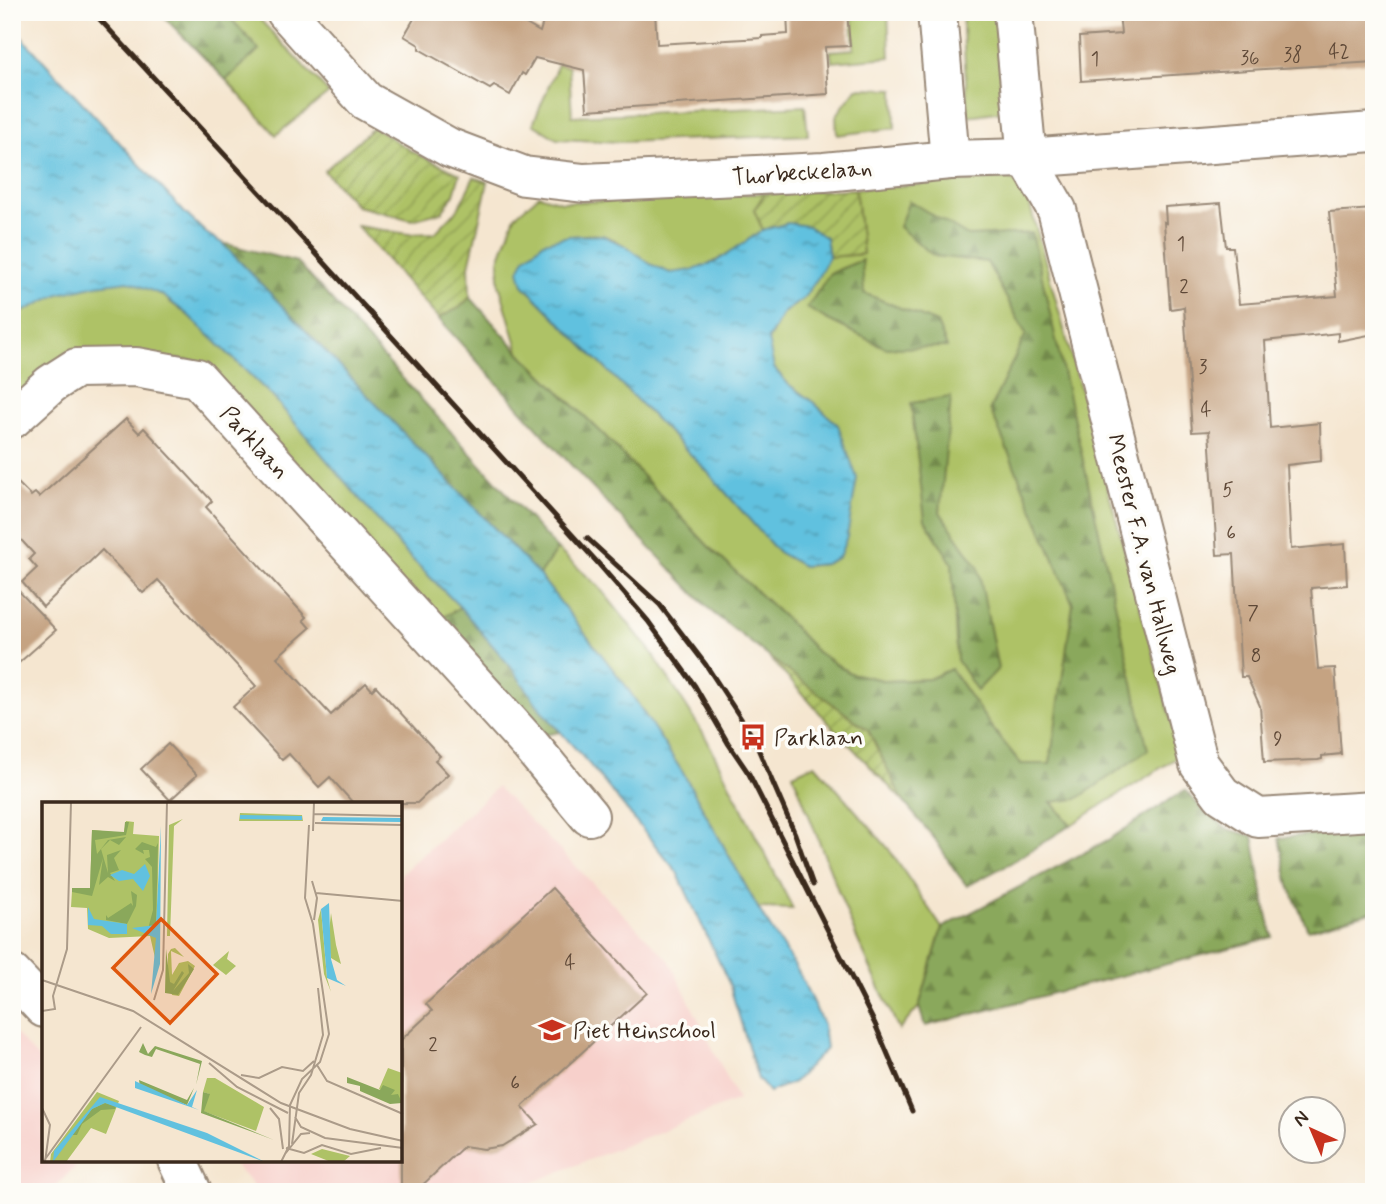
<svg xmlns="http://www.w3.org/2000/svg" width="1386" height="1204" font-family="Mynerve,sans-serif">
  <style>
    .built { fill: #f7d0cb }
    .green { fill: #aec266; stroke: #747642; stroke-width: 2 }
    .forest { fill: url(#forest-firs); stroke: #62693c; stroke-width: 2 }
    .garden { fill: url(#garden-furrows); stroke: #747642; stroke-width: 2 }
    .water { fill: url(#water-ripples); stroke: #4e767e; stroke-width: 2 }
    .building { fill: #c5a382 }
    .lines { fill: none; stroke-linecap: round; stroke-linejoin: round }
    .minor-casing { stroke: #988877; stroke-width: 42 }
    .minor { stroke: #fff; stroke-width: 38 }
    .rail { stroke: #3b2a1e; stroke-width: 5 }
    .labels { text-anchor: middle; stroke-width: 7; stroke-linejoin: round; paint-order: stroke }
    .number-label { font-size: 19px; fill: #5e4837 }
    .street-label { font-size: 23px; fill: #3b2a1e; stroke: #fdfcf7 }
    .poi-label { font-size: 23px; fill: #3b2a1e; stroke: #fdfcf7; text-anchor: start }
    .inset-road { fill: none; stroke: #ab9b89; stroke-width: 2 }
    .view { fill: #df570d; fill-opacity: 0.15; stroke: #df570d; stroke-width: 3.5 }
    .inset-edge { fill: none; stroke: #3b2a1e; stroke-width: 3.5 }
  </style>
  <defs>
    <pattern id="forest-firs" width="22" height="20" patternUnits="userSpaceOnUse" patternTransform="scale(1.75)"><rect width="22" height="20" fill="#8aa85b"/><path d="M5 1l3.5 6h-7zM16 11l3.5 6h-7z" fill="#72894b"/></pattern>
    <pattern id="garden-furrows" width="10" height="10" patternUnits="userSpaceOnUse" patternTransform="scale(1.75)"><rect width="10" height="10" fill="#aec266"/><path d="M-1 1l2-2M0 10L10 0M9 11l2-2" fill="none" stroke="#8f9e53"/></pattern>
    <pattern id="water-ripples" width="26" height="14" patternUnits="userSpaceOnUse" patternTransform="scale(1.75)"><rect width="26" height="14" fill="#61c1df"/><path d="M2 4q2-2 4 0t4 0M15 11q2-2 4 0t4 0" fill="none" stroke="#519db4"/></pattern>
  </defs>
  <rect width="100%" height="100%" fill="#fdfcf7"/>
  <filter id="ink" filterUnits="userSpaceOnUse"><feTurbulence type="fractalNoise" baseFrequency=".0143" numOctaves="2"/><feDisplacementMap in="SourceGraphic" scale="14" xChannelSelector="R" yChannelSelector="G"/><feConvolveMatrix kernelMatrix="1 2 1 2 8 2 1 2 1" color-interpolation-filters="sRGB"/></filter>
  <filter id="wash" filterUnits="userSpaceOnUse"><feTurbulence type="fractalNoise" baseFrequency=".00686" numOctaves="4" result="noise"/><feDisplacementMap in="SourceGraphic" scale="28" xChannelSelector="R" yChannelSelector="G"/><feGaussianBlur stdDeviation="1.57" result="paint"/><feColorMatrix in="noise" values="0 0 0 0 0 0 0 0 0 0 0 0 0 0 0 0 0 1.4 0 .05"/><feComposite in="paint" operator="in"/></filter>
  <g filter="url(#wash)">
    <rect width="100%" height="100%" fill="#f5e6d0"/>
    <g class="built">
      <path d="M497 787 669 960 738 1100 509 1192H259L230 1160H401V874Z"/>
      <path d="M12 1030 44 1065V1160H82L50 1192H12Z"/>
    </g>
    <g class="green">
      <path d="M225 12H253L329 93 276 135 226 80 258 50Z"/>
      <path d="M852 12H888L890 57 832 62 830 51 854 49Z"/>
      <path d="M962 12H996L1003 111 968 116Z"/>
      <path d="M558 64 569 67 572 116 805 106 808 135 621 142 557 139 533 124Z"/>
      <path d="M857 88 894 89 895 128 837 135 836 116Z"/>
      <path d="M12 124 170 302 188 315 273 397 404 551 460 607 435 623 195 361 68 351 12 401Z"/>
      <path d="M1009 178 1021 186 1029 202 1181 755 1071 825 992 728 951 669 929 679 887 681 850 673 817 652 786 619 710 548 606 437 519 352 499 284V260L515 216 539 195 561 202 621 201 765 193 754 210 763 230C739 247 702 275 672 273 651 272 625 239 601 235 592 233 579 236 569 236L523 285 705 469 778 552 803 566 825 564 839 557 838 425 813 402 788 384 774 368 768 341 783 313 803 299 829 257 863 254 855 189Z"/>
      <path d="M557 549 599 587 653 654 706 738 793 909 758 908 683 773 626 686 539 575Z"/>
      <path d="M815 764 888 848 942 928 919 1007 899 1030 855 934 793 774Z"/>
    </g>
    <g class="forest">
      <path d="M159 12H225L259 50 226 80Z"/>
      <path d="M909 201 968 236 1032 233 1148 750 1077 799 1051 802 1071 825 1009 864 967 886 954 869 935 839 903 801 868 730 813 691 713 613 582 477 438 318 459 308 470 297 519 352 606 437 710 548 786 619 817 652 850 673 887 681 929 679 951 669 992 728 1021 764H1050L1073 604 990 409 1026 334 987 262 934 256 899 227Z"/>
      <path d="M222 243 297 262 557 549 539 575Z"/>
      <path d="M862 260 864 293 937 323 947 347 886 348 828 320 807 308 830 273Z"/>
      <path d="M951 397 940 512 978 567 998 669 977 691 957 660 952 563 925 520 911 403Z"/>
      <path d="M460 607 511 667 541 710 560 732 534 737 435 623Z"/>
      <path d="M1185 790 1200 807 1227 829 1253 836 1265 906 1273 937 925 1026 919 1007 942 928 1108 840Z"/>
      <path d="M1374 829V911L1308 930 1289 886 1279 838Z"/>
    </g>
    <g class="garden">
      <path d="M374 127 413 152 460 174 454 194 442 212 412 220 357 206 324 171Z"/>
      <path d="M474 177 488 182 469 266 470 297 459 308 438 318 357 226 408 234 435 233 458 209Z"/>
      <path d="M855 189 863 254 829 257 826 238 788 223 763 230 754 210 765 193Z"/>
      <path d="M769 657 868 730 903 801 828 722Z"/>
    </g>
    <g class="water">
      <path d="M12 27 184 212 206 233 222 243 539 575 626 686 683 773 758 908 799 973 823 1024 826 1049 794 1082 769 1092 758 1079 729 983 677 872 590 765 541 710 511 667 460 607 404 551 273 397 188 315 162 295 128 281 97 285 59 294 16 315 12 318Z"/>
      <path d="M788 223 808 226 826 238 829 257 817 279 803 299 783 313 768 340 774 368 788 384 813 402 838 425 857 478 847 537 839 557 825 564 803 566 778 552 705 469 523 285 519 270 525 258 544 242 569 236 602 235 628 247 650 264 670 273 693 270 715 262 763 230Z"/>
    </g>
    <g id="blocks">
      <g class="building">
        <path d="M418 12H505L540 32 546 12H655L657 44 762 38V36L788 34 787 12H847L850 46 825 47 828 94 587 110 584 70 535 58 525 75 522 73 510 95 494 86 490 89 419 49V45L404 36Z"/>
        <path d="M1119 12H1374V62L1081 81 1079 37 1121 34Z"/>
        <path d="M1221 203 1226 247H1233L1239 304 1337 296 1329 212 1374 209V334L1338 341V333L1265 341 1270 428 1320 423 1321 461 1287 465 1291 549 1345 544 1347 585 1311 588 1318 669 1335 668 1341 754 1322 756V759L1318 760 1264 762 1260 706 1247 677H1241L1234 554 1217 555 1209 431 1192 432 1184 307 1170 309 1164 222 1166 223 1165 207Z"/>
        <path d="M126 419 139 433 144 428 212 501 206 507 306 617 303 620 310 628 277 657 331 715 366 683 372 690 376 686 440 756 435 760 448 774 417 803H353L330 777 319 787 289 754 282 760 233 707 256 686 158 580 143 593 102 550 43 607 22 582 37 568 29 559 34 554 12 530V477L31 496 35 493 39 497Z"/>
        <path d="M12 584 56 630 12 669Z"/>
        <path d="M168 744 197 775 170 800 141 769Z"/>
        <path d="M552 888 647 993 522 1107 538 1124 502 1146 484 1149 464 1146 415 1192H401V1040L432 1011 426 1004Z"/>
      </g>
    </g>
  </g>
  <g filter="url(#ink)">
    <use href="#blocks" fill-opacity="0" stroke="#988877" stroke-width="2"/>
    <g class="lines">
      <g class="minor-casing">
        <g id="minor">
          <path d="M286 12 366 101 450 148 524 176 584 183 824 172 950 160 1027 158 1374 132"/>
          <path d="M937 12 950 160"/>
          <path d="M1013 12 1027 158 1057 210 1199 764 1222 795 1258 818 1374 811"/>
          <path d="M12 419 51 384 76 368 136 367 197 378 531 746 589 816"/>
          <path d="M12 974 44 1008"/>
          <path d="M177 1160 192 1192"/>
        </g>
      </g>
      <use href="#minor" class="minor"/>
      <g class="rail">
        <path d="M93 12 311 248 597 562 648 621 695 686 728 743 749 774 875 1024 912 1111"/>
        <path d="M587 538 660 605 706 665 753 737 795 834 813 885"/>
      </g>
    </g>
  </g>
  <defs>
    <g id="bus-bare" transform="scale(2.1)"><path d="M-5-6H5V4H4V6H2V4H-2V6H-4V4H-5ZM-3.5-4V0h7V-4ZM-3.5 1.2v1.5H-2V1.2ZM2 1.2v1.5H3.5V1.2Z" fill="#c8321e" stroke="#fdfcf7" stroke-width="2.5" paint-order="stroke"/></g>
    <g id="school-bare" transform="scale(2.1)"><path d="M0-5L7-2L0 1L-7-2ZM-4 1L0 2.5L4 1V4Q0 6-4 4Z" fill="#c8321e" stroke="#fdfcf7" stroke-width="2.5" paint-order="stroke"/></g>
  </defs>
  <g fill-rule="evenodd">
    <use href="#bus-bare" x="753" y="737"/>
    <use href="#school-bare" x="552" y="1030"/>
  </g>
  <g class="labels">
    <g class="number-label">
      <text x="1339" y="58">42</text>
      <text x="1293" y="61">38</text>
      <text x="1250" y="64">36</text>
      <text x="1095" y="65">1</text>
      <text x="1181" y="250">1</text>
      <text x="1184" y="293">2</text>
      <text x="1203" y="373">3</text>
      <text x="1206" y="416">4</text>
      <text x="1228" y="496">5</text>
      <text x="1231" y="539">6</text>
      <text x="1253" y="619">7</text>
      <text x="1256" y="662">8</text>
      <text x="1278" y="745">9</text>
      <text x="570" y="969">4</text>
      <text x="433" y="1051">2</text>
      <text x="515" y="1089">6</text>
    </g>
    <g class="street-label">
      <text transform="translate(802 172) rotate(-4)" y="8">Thorbeckelaan</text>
      <text transform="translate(255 442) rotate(48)" y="8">Parklaan</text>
      <text transform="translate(1145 554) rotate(76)" y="8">Meester F.A. van Hallweg</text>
    </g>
    <g class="poi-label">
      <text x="774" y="745">Parklaan</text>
      <text x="573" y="1038">Piet Heinschool</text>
    </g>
  </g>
  <g transform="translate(42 802)">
    <rect width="360" height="360" fill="#f5e6d0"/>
    <path d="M198 11 260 13 261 19H197ZM141 17 132 24 128 134H125L127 23ZM84 19 92 20 91 32 117 34 114 160 108 134 67 136 46 127 45 106 29 105 30 89H48L50 28 82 31ZM279 107 285 176 289 190 282 172 276 118ZM289 111 294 143 299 162 289 156 286 140ZM133 146 142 155 129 149 130 173 137 161 146 159 153 164 137 194 130 193 126 176V152L129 147ZM187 149 185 157 194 164 184 173 171 163ZM346 266 360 271V300L337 287ZM165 276H173L222 305 214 329 161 309 167 292 161 290ZM55 290 77 299 64 332 49 326 24 360H8L9 352ZM280 347 308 354 301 360H289L269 352Z" fill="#aec266"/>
    <path d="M83 20H87L84 33 53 38 55 52 66 38 84 35 77 43 68 38 59 47 66 71 65 53 79 48 72 56 77 68 68 71 73 79 66 75 57 83 61 56 50 94 30 90V86H48L50 28 82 30ZM100 40 114 45 116 41 114 122 106 127 111 108 110 65 103 57 108 55 107 48H101L102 52 93 47ZM89 89 95 93 94 104 85 122 64 118V113L66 116 89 101 91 104ZM124 147 128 180 132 182 140 169 142 171 131 189 147 171 146 162 152 167 136 193 123 191ZM101 241 106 252 113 244 160 259 154 283 158 262 114 247 110 255 103 253 97 250ZM305 275 338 288 341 283 353 288 349 293 356 292 360 301 348 302 318 289V284L305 281ZM97 278 145 298 152 286 145 303 98 285ZM161 290 168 292 162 309 232 338 159 311ZM63 301 74 304 73 307 59 308 40 322 35 333H29L50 307Z" fill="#8aa85b"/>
    <path d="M198 13 260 14V18L198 17ZM281 15 360 16V20L279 19ZM119 24 118 162 109 192 114 136 90 126 114 123ZM103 62 108 74 101 89 91 77 77 79 68 73 80 68 92 72ZM287 101 289 157 295 178 304 184 285 176 279 107ZM46 105 52 117 85 122V132H69L60 124 46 123ZM93 279 145 303 155 288 150 305 157 308 93 286ZM58 295 165 331 223 360 63 301 50 307 11 360 12 349Z" fill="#61c1df"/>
    <path class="inset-road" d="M272 12 361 14M273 21 361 23M271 29 272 0M270 79 275 96 272 118M274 91 361 99M0 178 91 209 239 301 308 327 361 339M112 198 121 168 125 0M0 209 13 207 11 194 25 147 29 0M167 261 195 285 246 311M275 263 285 279 361 312M199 273 217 276 240 265 261 269 272 259M0 306 8 323 3 360M228 306 237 317 241 347M253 315 259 325 283 336 361 346M250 342 257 291 269 273 281 233 276 186M244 346 262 351 280 343 309 352 339 346M243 352 259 332 268 331M1 360 99 225M239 360 247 344 248 303 260 277 278 260 287 232 271 122 263 96 267 23"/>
    <path class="view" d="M119 117 175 172 128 221 71 166Z"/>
    <rect width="360" height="360" class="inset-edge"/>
  </g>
  <rect width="1386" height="1204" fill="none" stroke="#fdfcf7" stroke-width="42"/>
  <g transform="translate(1312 1130) rotate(316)"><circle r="33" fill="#fdfcf7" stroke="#afa8a0" stroke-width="2"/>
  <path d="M0-5L12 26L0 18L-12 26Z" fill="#c8321e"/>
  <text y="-10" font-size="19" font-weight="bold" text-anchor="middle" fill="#3b2a1e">N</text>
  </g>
</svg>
